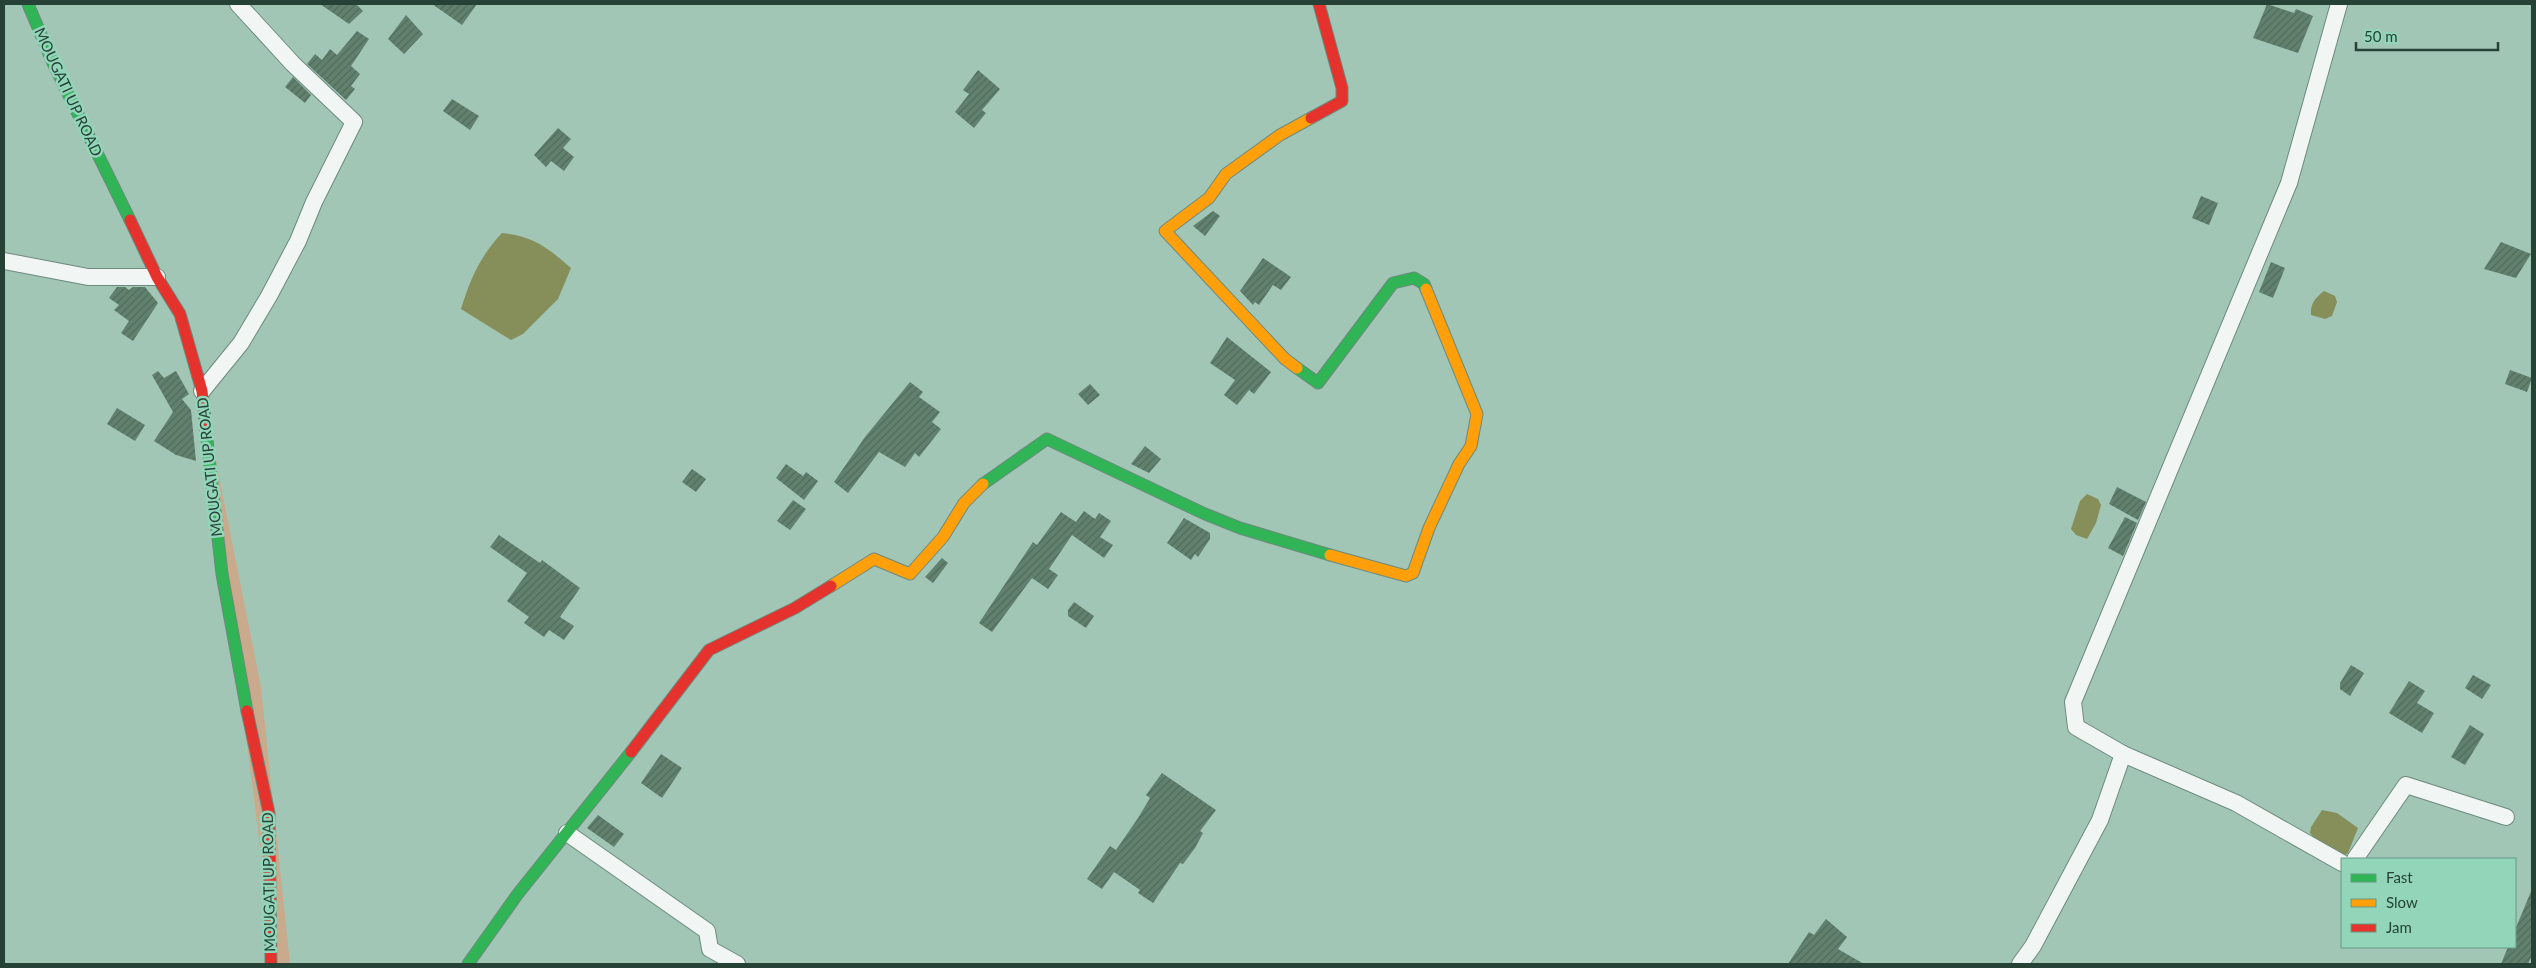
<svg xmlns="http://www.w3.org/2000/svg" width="2536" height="968" font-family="Lato,sans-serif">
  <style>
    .green { fill: #c9aa8c }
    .water { fill: #868f5a }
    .building { fill: url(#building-hatch) }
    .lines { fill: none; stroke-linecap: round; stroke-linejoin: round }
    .street-casing { stroke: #6d8a7e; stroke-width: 18 }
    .fast-casing { stroke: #6d8a7e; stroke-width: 13 }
    .slow-casing { stroke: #6d8a7e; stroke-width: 13 }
    .jam-casing { stroke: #6d8a7e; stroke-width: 13 }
    .street { stroke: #f1f6f4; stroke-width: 16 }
    .fast { stroke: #30b455; stroke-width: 11 }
    .slow { stroke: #ff9f0a; stroke-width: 11 }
    .jam { stroke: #e5322d; stroke-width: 11 }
    .labels { text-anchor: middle; stroke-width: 5; stroke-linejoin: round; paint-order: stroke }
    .street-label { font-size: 15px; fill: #264236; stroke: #92d5b9 }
  </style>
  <defs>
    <pattern id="building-hatch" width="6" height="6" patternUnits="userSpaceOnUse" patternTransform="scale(1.25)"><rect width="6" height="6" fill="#61816e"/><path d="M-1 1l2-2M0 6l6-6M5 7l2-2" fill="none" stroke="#506b5b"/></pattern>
  </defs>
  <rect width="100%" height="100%" fill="#a1c6b6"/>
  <path class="green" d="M202 391 261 687 290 964H275Z"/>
  <g class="water">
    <path d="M502 233C533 236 548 248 571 268L558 299 523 334 511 340 461 309C470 279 481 255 502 233Z"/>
    <path d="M2324 291 2335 296 2337 302 2332 316 2325 319 2311 315C2310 304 2315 298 2324 291Z"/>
    <path d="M2087 494 2098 499 2101 505 2096 523 2087 539 2076 535 2071 529 2080 501Z"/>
    <path d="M2322 810 2337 813 2358 828 2348 853 2345 855 2315 839 2310 833 2311 827Z"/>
  </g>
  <g class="building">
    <path d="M320 4H356L363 11 349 24Z"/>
    <path d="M432 4H477L462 25Z"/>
    <path d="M2267 4 2294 13 2296 9 2313 16 2298 53 2253 38Z"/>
    <path d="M406 15 423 34 404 54 388 39Z"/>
    <path d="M357 31 369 39 351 66 360 74 351 86 355 89 346 100 307 64 315 54 322 60 330 49 337 55Z"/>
    <path d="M978 70 1000 89 982 110 986 113 974 128 955 112 969 94 963 90Z"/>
    <path d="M293 77 311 95 305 103 285 87Z"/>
    <path d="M452 99 479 116 470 130 443 111Z"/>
    <path d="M558 128 571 139 563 148 574 157 564 171 551 161 546 167 534 155Z"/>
    <path d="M2201 196 2218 203 2209 225 2192 218Z"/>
    <path d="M1213 211 1220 216 1205 236 1193 226Z"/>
    <path d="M2501 242 2531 254 2516 278 2484 269Z"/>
    <path d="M1263 258 1291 277 1281 290 1273 285 1259 305 1255 302 1253 305 1240 291Z"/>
    <path d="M2271 262 2285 268 2273 298 2259 292Z"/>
    <path d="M117 287H125L129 290 133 287H145L158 303 133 341 121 333 129 321 114 310 119 305 109 298Z"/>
    <path d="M1227 337 1271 372 1254 394 1249 390 1237 405 1224 395 1235 380 1210 363Z"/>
    <path d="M2510 370 2532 378 2527 392 2505 384Z"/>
    <path d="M158 371 164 378 176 371 189 394 182 399 191 410 196 461 176 455 154 441 173 412 152 375Z"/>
    <path d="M910 382 923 392 919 397 940 412 932 422 941 429 919 457 915 453 905 467 879 452 848 493 834 482 865 437Z"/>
    <path d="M1090 384 1100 395 1088 405 1078 394Z"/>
    <path d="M117 408 145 425 135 441 107 424Z"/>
    <path d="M1145 446 1161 459 1149 473 1131 464Z"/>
    <path d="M786 464 803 476 806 472 818 481 804 500 776 478Z"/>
    <path d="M692 469 706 479 696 492 682 482Z"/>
    <path d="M2117 487 2146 502 2138 520 2109 504Z"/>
    <path d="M793 500 806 509 790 530 777 521Z"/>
    <path d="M1084 511 1095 519 1099 513 1111 521 1100 537 1113 545 1104 558 1072 535 1049 569 1058 575 1048 589 1032 578 992 632 979 623 1033 542 1037 545 1061 512 1076 522Z"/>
    <path d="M2125 517 2137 523 2123 556 2108 548Z"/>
    <path d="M1184 518 1210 533V539L1198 557 1195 554 1191 560 1167 543Z"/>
    <path d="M499 535 540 563 542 560 580 588 560 617 574 626 564 640 549 630 544 637 524 623 529 617 507 601 527 573 490 547Z"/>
    <path d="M942 558 948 563 933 583 925 577Z"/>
    <path d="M1074 602 1094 616 1086 628 1068 616V610Z"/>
    <path d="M2351 665 2364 673 2350 696 2340 689V683Z"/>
    <path d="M2473 675 2491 685 2482 699 2465 688Z"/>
    <path d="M2409 681 2425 691 2417 703 2434 713 2422 733 2389 713Z"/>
    <path d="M2470 725 2484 734 2465 765 2451 757Z"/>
    <path d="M661 754 682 768 662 798 641 783Z"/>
    <path d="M1162 773 1216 810 1200 831 1203 833 1195 848 1183 864 1180 863 1153 903 1138 893 1140 890 1114 872 1102 889 1087 879 1110 846 1116 850 1138 818 1150 798 1146 795Z"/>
    <path d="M598 815 624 834 614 847 587 828Z"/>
    <path d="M2532 889V956L2528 964H2501L2508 947H2515V930Z"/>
    <path d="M1826 919 1847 937 1838 949 1864 964H1788L1809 932 1814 935Z"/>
  </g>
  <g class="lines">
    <g class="street-casing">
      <g id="street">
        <path d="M2339 4 2289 183 2073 702 2076 727 2123 754 2236 803 2342 863"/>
        <path d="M4 261 88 277H157"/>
        <path d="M202 391 241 343 269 296 298 241 314 202 354 122 293 64 238 4"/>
        <path d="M567 833 707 931 710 949 737 964"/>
        <path d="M2355 859 2406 785 2506 817"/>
        <path d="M2020 964 2033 946 2100 820 2123 754"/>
      </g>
    </g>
    <g class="fast-casing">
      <g id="fast">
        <path d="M28 4 53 63 130 220"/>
        <path d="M1297 368 1318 383 1393 283 1414 278 1424 284 1426 289"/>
        <path d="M206 431 222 574 247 711"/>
        <path d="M983 484 1047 439 1205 514 1240 528 1330 555"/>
        <path d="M468 964 517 895 631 752"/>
      </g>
    </g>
    <g class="slow-casing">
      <g id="slow">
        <path d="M1297 368 1285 359 1165 231 1209 198 1226 174 1280 135 1311 118"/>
        <path d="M1330 555 1406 576 1413 573 1429 528 1459 464 1471 446 1477 414 1426 289"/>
        <path d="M831 586 874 559 910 574 943 537 964 503 983 484"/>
      </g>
    </g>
    <g class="jam-casing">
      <g id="jam">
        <path d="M1311 118 1342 101V88L1319 4"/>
        <path d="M130 220 157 277 180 314 202 391 206 431"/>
        <path d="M247 711 269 813 271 964"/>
        <path d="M631 752 709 650 795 608 831 586"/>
      </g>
    </g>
    <use href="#street" class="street"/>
    <use href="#fast" class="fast"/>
    <use href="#slow" class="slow"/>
    <use href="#jam" class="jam"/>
  </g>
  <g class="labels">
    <g class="street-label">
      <text transform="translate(68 92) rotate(65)" y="5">MOUGATI UP ROAD</text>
      <text transform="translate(210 467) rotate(-96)" y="5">MOUGATI UP ROAD</text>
      <text transform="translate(269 882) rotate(-91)" y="5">MOUGATI UP ROAD</text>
    </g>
  </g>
  <rect width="2536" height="968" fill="none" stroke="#264236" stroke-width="10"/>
  <rect x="2341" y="858" width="175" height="90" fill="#92d5b9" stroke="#679a85"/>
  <rect x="2351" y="874" width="25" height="8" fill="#30b455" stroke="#679a85"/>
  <text x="2386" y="883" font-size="15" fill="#264236">Fast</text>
  <rect x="2351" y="899" width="25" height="8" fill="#ff9f0a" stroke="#679a85"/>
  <text x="2386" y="908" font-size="15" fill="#264236">Slow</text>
  <rect x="2351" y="924" width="25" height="8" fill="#e5322d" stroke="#679a85"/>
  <text x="2386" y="933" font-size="15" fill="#264236">Jam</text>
  <path d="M2356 42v8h142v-8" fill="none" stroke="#264236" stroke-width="2.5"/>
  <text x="2364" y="42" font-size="15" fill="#264236" stroke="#92d5b9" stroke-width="4" paint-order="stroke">50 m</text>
</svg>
